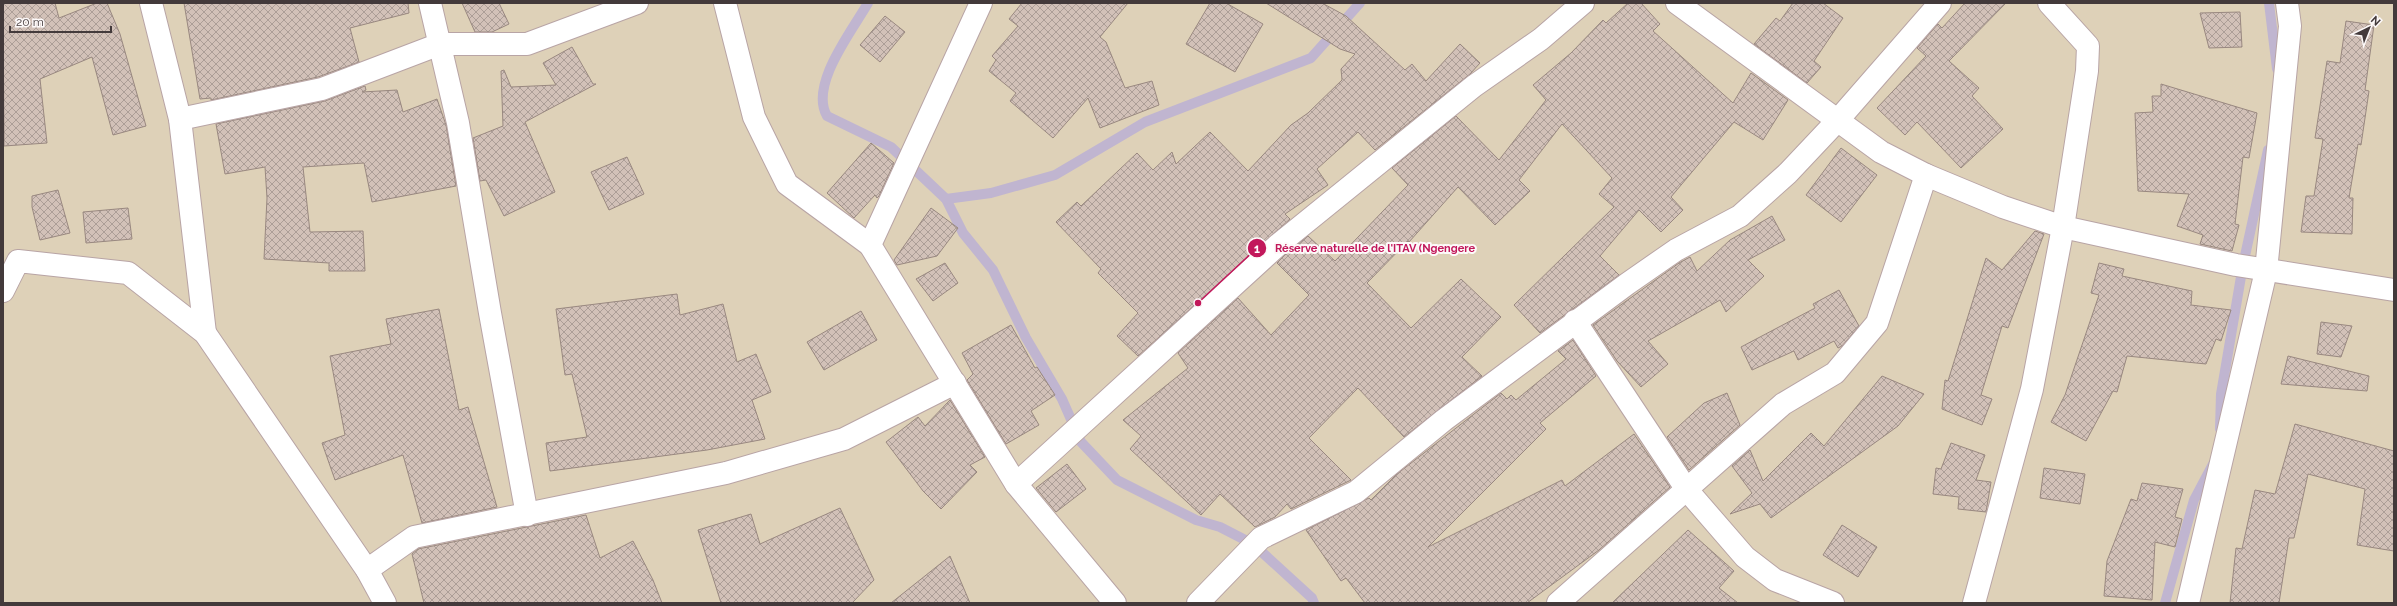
<svg xmlns="http://www.w3.org/2000/svg" width="2397" height="606" font-family="Raleway,sans-serif">
  <style>
    .green { fill: #ded1b8 }
    .lines { fill: none; stroke-linecap: round; stroke-linejoin: round }
    .stream { stroke: #c0b5d0; stroke-width: 10 }
    .building { fill: url(#building-cross-hatch); stroke: #998880 }
    .minor-casing { stroke: #b8a4a5; stroke-width: 24 }
    .minor { stroke: #fff; stroke-width: 22 }
    .leader { fill: none; stroke: #c2185b; stroke-width: 1.5 }
    .callout-dot { fill: #c2185b; stroke: #fdf9f9; stroke-width: 1.5 }
    .mark-label { font-size: 12px; text-anchor: middle; font-weight: bold; fill: #fff }
    .callout-label { font-size: 11px; text-anchor: middle; font-weight: bold; fill: #c2185b; stroke: #fdf9f9; stroke-width: 4; stroke-linejoin: round; paint-order: stroke }
  </style>
  <defs>
    <pattern id="building-cross-hatch" width="8" height="8" patternUnits="userSpaceOnUse"><rect width="8" height="8" fill="#d2c1b8"/><path d="M0 0l8 8M0 8l8-8" fill="none" stroke="#ac9e97"/></pattern>
  </defs>
  <rect width="100%" height="100%" fill="#fce7e8"/>
  <rect class="green" x="3" y="3" width="2391" height="600"/>
  <g class="lines">
    <g class="stream">
      <path d="M868 3C852 31 809 85 827 116L891 147 946 199 963 233 993 270 1026 338 1062 399 1081 442 1117 480 1196 520 1220 527 1253 544 1312 598 1314 603"/>
      <path d="M2269 3 2277 69"/>
      <path d="M946 199 991 193 1055 175 1145 122 1311 58 1360 3"/>
      <path d="M2220 429 2221 394 2243 265 2268 150"/>
      <path d="M2165 603 2194 500 2213 464"/>
    </g>
  </g>
  <g class="building">
    <path d="M3 3H55L59 18 97 3H107L120 34 146 126 113 135 92 57 40 79 47 143 4 146Z"/>
    <path d="M184 3H408L409 13 350 28 359 62 318 77 211 100V98L200 99Z"/>
    <path d="M462 3H499L509 24 492 32H475Z"/>
    <path d="M1022 3H1128L1100 37 1106 42 1125 88 1152 81 1159 105 1100 128 1088 98 1053 138 1010 101 1016 93 989 71 996 60 992 56 1018 26 1009 19Z"/>
    <path d="M1210 3H1226L1263 24 1235 72 1186 44Z"/>
    <path d="M1266 3H1322L1346 16 1405 70 1412 64 1426 81 1460 44 1480 63 1470 74 1375 150 1358 132 1317 169 1328 185 1285 214 1290 219 1138 356 1117 336 1138 313 1098 273 1101 269 1056 222 1077 202 1081 206 1137 153 1153 170 1172 152 1176 164 1210 132 1248 171 1291 125 1308 113 1342 80 1341 69 1355 54 1340 49Z"/>
    <path d="M1628 3H1641L1660 24 1653 31 1733 103 1751 73 1788 100 1763 140 1734 122 1671 197 1683 210 1661 232 1639 210 1600 256 1619 275 1540 333 1514 305 1614 207 1599 194 1612 178 1562 124 1519 180 1530 191 1495 225 1458 187 1409 242 1408 241 1367 283 1411 328 1461 279 1501 317 1462 357 1482 376 1404 437 1358 388 1309 438 1351 480 1349 481 1291 509 1287 504 1275 517 1255 527 1220 494 1201 515 1130 449 1141 436 1123 420 1188 368 1178 353 1238 298 1271 335 1309 295 1277 263 1287 253 1308 236 1335 261 1408 185 1392 168 1456 116 1499 160 1546 100 1533 85 1571 53 1603 20 1606 23Z"/>
    <path d="M1793 3H1823L1843 18 1814 61 1821 67 1807 83 1754 44 1776 18 1780 21Z"/>
    <path d="M1965 3H2006L1949 61 1979 88 1972 96 2003 129 1961 168 1917 122 1905 135 1877 108 1926 56 1917 48 1938 24 1942 28Z"/>
    <path d="M2240 12 2242 47 2209 48 2200 13Z"/>
    <path d="M885 16 905 32 880 62 860 45Z"/>
    <path d="M2346 21 2374 25 2365 90 2369 91 2361 145 2358 144 2349 198H2353L2352 234 2301 232 2306 196H2314L2323 139 2315 138 2327 61 2340 63Z"/>
    <path d="M572 47 593 84H596L525 122 555 192 504 216 486 180 480 181 473 138 503 126 501 71 504 70 511 87 556 85 543 63Z"/>
    <path d="M2161 84 2257 113 2249 158 2243 157 2235 224 2239 225 2232 251 2200 244 2203 235 2177 226 2189 194 2138 191 2135 113 2153 112 2152 96H2161Z"/>
    <path d="M365 86 366 90 362 92 397 90 403 112 437 99 446 125 456 186 372 202 364 163 303 167 310 232 363 231 365 271H329V263L264 259 267 198 265 167 225 174 216 124 325 101Z"/>
    <path d="M871 143 894 163 879 196 877 198 875 195 854 218 827 193Z"/>
    <path d="M1841 148 1877 175 1841 222 1806 195Z"/>
    <path d="M627 157 644 194 609 210 591 172Z"/>
    <path d="M58 190 70 233 40 240 32 207V196Z"/>
    <path d="M128 208 132 239 86 243 83 212Z"/>
    <path d="M931 208 958 228 937 256 897 265 894 260Z"/>
    <path d="M1772 216 1785 240 1748 260 1764 276 1726 312 1720 300 1648 341 1668 364 1641 387 1617 361 1593 325 1679 263 1690 257 1697 271 1730 240Z"/>
    <path d="M2035 231 2044 234 2008 328 2002 326 1981 395 1992 399 1982 425 1942 409 1945 380 1948 381 1986 258 2002 270Z"/>
    <path d="M945 263 958 283 933 301 916 279Z"/>
    <path d="M2099 263 2124 269 2122 276 2192 291 2191 305 2231 310 2221 341 2216 339 2206 364 2127 356 2117 392 2113 391 2086 441 2051 422 2065 395 2099 295 2091 293Z"/>
    <path d="M1839 290 1859 326 1842 346 1838 348 1834 341 1798 360 1794 351 1752 370 1741 347 1815 308 1813 304Z"/>
    <path d="M677 294 680 315 723 304 737 362 756 354 771 392 752 400 765 439 707 450 550 471 546 443 587 437 572 374 565 375 556 309Z"/>
    <path d="M439 309 459 410 468 407 497 507 422 523 403 455 335 480 322 443 345 435 330 356 391 344 386 319Z"/>
    <path d="M861 311 877 340 824 370 807 342Z"/>
    <path d="M2321 322 2352 326 2341 357 2317 354Z"/>
    <path d="M1011 325 1035 368 1037 367 1055 395 1031 411 1039 425 1006 444 967 380 973 374 962 353Z"/>
    <path d="M1573 340 1596 376 1540 423 1546 429 1428 547 1562 480 1565 486 1634 434 1670 487 1599 550 1527 603H1365L1346 578 1341 581 1306 530 1369 498 1371 500 1397 474 1501 393 1507 399 1511 395 1516 400 1566 359 1558 351Z"/>
    <path d="M2288 356 2369 376 2367 391 2281 384Z"/>
    <path d="M1882 376 1924 394 1898 426 1771 518 1760 504 1730 514 1752 493 1732 466 1750 450 1763 481 1811 433 1824 446Z"/>
    <path d="M1727 393 1740 425 1689 470 1667 437 1704 403Z"/>
    <path d="M950 400 985 457 970 465 977 472 941 509 923 491 886 442 918 417 925 426Z"/>
    <path d="M2295 424 2394 451V551L2357 545 2365 489 2308 474 2294 538H2289L2279 603H2230L2236 548 2242 549 2255 490 2275 494Z"/>
    <path d="M1951 443 1985 455 1976 480 1991 482 1986 512 1958 509 1959 497 1933 494 1936 468 1941 469Z"/>
    <path d="M1067 464 1086 489 1056 512 1036 488Z"/>
    <path d="M2044 468 2085 474 2080 504 2040 498Z"/>
    <path d="M2142 483 2183 489 2175 517 2182 519 2175 547 2155 542 2152 600 2104 596 2107 561 2131 499 2137 501Z"/>
    <path d="M840 508 874 580 852 603H721L698 530 751 514 760 544Z"/>
    <path d="M586 515 600 558 633 541 653 580 662 603H424L412 554 418 549Z"/>
    <path d="M1842 525 1877 547 1858 577 1823 555Z"/>
    <path d="M1688 530 1734 571 1719 588 1738 603H1612Z"/>
    <path d="M950 556 970 603H891Z"/>
  </g>
  <g class="lines">
    <g class="minor-casing">
      <g id="minor">
        <path d="M151 3 180 119 205 333"/>
        <path d="M430 3 458 123 490 313 527 515"/>
        <path d="M725 3 754 117 787 184 870 245"/>
        <path d="M981 3 870 245 1016 484 1115 603"/>
        <path d="M1677 3 1881 152 1926 175 2003 207 2063 227 2236 265 2394 290"/>
        <path d="M180 119 322 89 440 44H527L637 3"/>
        <path d="M3 291 18 261 128 273 205 333 367 570 385 603"/>
        <path d="M1575 321 1687 490 1745 557 1775 580 1833 603"/>
        <path d="M1016 484 1279 244 1474 86 1541 39 1583 3"/>
        <path d="M367 570 414 537 726 473 844 439 955 383"/>
        <path d="M1198 603 1261 538 1356 492 1444 420 1627 284 1676 250 1740 216 1788 173 1837 121 1940 3"/>
        <path d="M1558 603 1783 404 1835 373 1877 323 1926 175"/>
        <path d="M1974 603 2032 389 2063 227 2087 71 2088 46 2049 3"/>
        <path d="M2188 603 2266 271 2290 26 2287 3"/>
      </g>
    </g>
    <use href="#minor" class="minor"/>
  </g>
  <path class="leader" d="M1198 303L1257 248"/>
  <g class="callout-dot">
    <circle cx="1198" cy="303" r="4"/>
    <circle cx="1257" cy="248" r="10"/>
  </g>
  <g class="mark-label">
    <text x="1257" y="253">1</text>
  </g>
  <g class="callout-label">
    <text x="1375" y="252">Réserve naturelle de l'ITAV (Ngengere</text>
  </g>
  <rect width="2397" height="606" fill="none" stroke="#433a3b" stroke-width="8"/>
  <g transform="translate(2369 28) rotate(43)" stroke="#fdf9f9" stroke-width="3" paint-order="stroke">
  <path d="M0-3L7 15L0 10L-7 15Z" fill="#433a3b"/>
  <text y="-6" font-size="11" font-weight="bold" text-anchor="middle" fill="#433a3b">N</text>
  </g>
  <path d="M10 26v6h101v-6" fill="none" stroke="#433a3b" stroke-width="2"/>
  <text x="16" y="26" font-size="12" fill="#433a3b" stroke="#fdf9f9" stroke-width="3" paint-order="stroke">20 m</text>
</svg>
